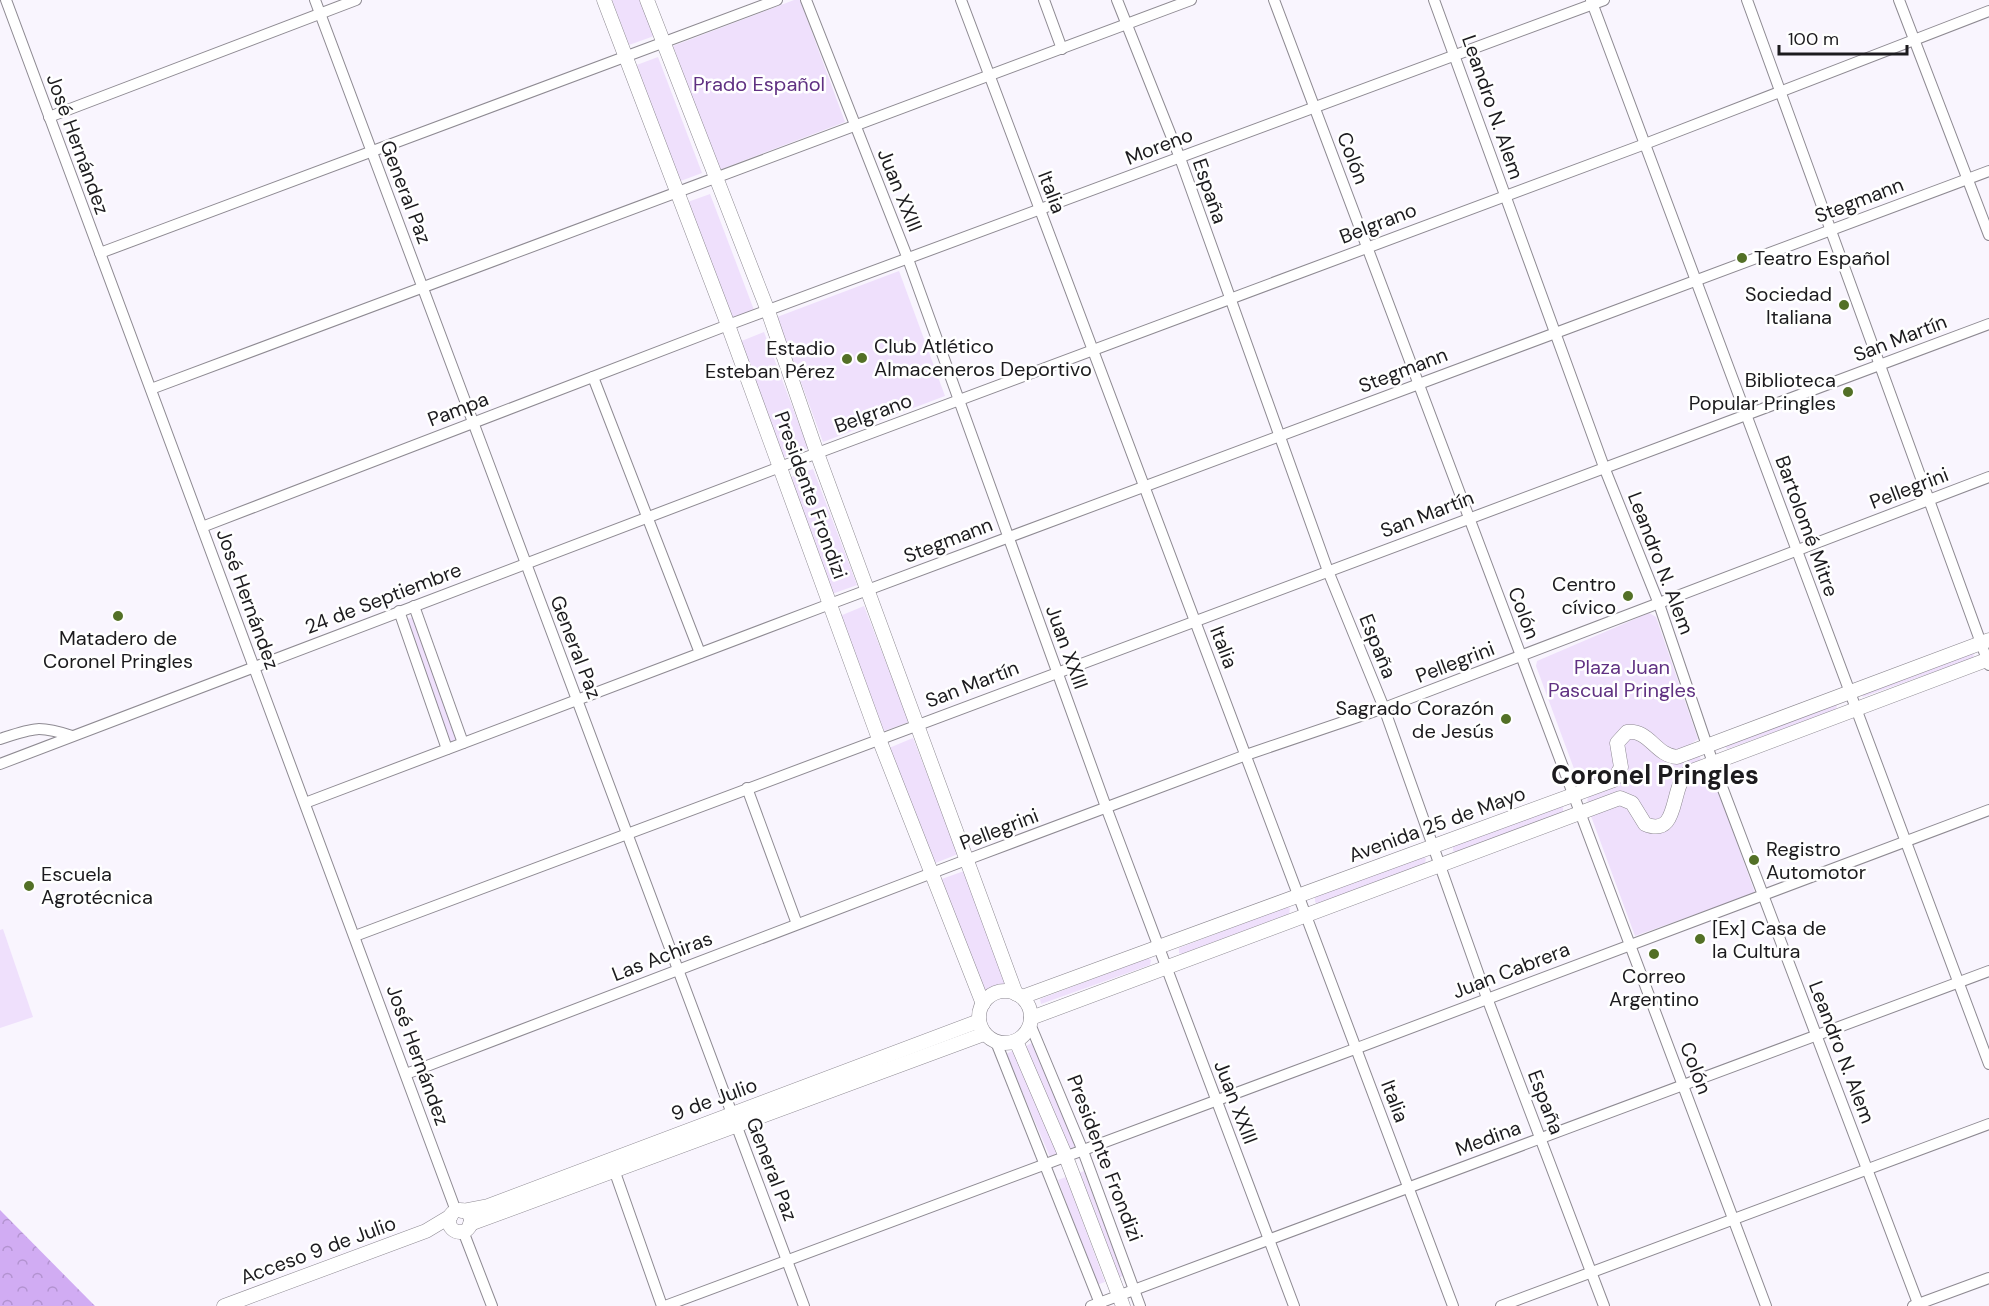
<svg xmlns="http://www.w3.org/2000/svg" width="1989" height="1306" font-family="'DM Sans',sans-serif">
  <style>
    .green { fill: #efe0fc }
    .forest { fill: url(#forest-crowns) }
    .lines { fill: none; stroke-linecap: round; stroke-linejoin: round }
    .minor-casing { stroke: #8e8a92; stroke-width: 12 }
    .major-casing { stroke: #8e8a92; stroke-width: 15 }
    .minor { stroke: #fff; stroke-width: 10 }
    .major { stroke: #fff; stroke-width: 14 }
    .poi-dot { fill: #537026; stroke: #fff; stroke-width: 2 }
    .labels { text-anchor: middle; stroke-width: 5; stroke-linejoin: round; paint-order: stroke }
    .park-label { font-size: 20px; fill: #603182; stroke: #fff }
    .street-label { font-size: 20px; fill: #1c1b1e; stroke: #fff }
    .poi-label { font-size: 20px; fill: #1c1b1e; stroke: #fff; text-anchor: start }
    .district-label { font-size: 26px; font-weight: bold; fill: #1c1b1e; stroke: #fff }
  </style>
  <defs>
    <pattern id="forest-crowns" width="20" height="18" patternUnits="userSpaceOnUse" patternTransform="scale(1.5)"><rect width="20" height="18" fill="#d1acf3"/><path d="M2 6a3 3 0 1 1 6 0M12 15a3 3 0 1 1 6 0" fill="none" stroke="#b393d0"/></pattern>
  </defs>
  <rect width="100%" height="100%" fill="#f9f5fe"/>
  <g class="green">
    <path d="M612 0H640L654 36 629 45Z"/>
    <path d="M794 0H800L845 122 719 170 673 46Z"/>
    <path d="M658 57 702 173 678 182 634 66Z"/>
    <path d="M710 194 754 310 730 319 685 203Z"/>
    <path d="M899 271 945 396 823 442 777 317Z"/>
    <path d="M764 332 808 448 783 458 739 342Z"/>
    <path d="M813 469 857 585 832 594 788 478Z"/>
    <path d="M864 606 909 722 884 731 840 616Z"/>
    <path d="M1649 613 1656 617 1698 739 1677 753 1625 729 1615 773 1580 785 1536 666 1537 661Z"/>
    <path d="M414 617 457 739 450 742 407 619Z"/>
    <path d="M1974 653 1973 658 1863 697 1862 694Z"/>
    <path d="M1837 704 1836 710 1727 749 1725 746Z"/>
    <path d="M1629 735 1651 746 1698 755 1701 759 1668 816 1651 822 1638 805 1592 804 1587 801 1589 795 1612 785 1619 749Z"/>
    <path d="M913 738 958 854 933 864 889 748Z"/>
    <path d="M1711 771 1755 893 1635 936 1591 816 1623 803 1654 831 1684 778Z"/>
    <path d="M1560 805 1563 806V812L1455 852 1453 851V845Z"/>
    <path d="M1423 857 1426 858 1425 863 1318 904 1315 902V897Z"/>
    <path d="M964 871 1008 986 983 996 939 880Z"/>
    <path d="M1286 907 1290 908 1289 914 1182 954 1179 953V948Z"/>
    <path d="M3 929 33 1017 0 1028V930Z"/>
    <path d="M1148 958 1151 960 1150 965 1041 1004 1040 999Z"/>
    <path d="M1032 1043 1076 1146 1067 1150 1024 1047Z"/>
    <path d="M1014 1050 1058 1153 1050 1157 1006 1054Z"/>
    <path d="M1084 1171 1123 1276 1115 1279 1076 1174Z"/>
    <path d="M1066 1177 1105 1282 1097 1285 1058 1180Z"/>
  </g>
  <path class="forest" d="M0 1210 95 1306H0Z"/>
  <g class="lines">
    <g class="minor-casing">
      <g id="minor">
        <path d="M6 0 456 1211"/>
        <path d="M315 0 804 1306"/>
        <path d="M806 0 908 259 1106 807 1294 1306"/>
        <path d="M961 0 1453 1306"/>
        <path d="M1044 0 1062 49"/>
        <path d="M1117 0 1180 158 1328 571 1384 708 1487 998 1604 1306"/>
        <path d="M1274 0 1766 1306"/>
        <path d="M1434 0 1604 467 1659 604 1713 763 1919 1306"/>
        <path d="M1591 0 1989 1064"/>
        <path d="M1747 0 1989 665"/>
        <path d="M1899 0 1989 235"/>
        <path d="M49 117 356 0"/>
        <path d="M100 253 777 0"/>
        <path d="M593 377 700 653"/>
        <path d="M151 389 1191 0"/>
        <path d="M202 527 728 325 1604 0"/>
        <path d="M414 606 463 743"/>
        <path d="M399 611 447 749"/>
        <path d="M0 739C33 728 38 725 72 736"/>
        <path d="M0 764 780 467 1645 144 1989 11"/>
        <path d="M747 788 797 924"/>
        <path d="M305 803 830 604 1989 171"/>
        <path d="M355 936 1989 324"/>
        <path d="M1030 1024 1083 1151 1140 1306"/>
        <path d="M996 1042 1101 1306"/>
        <path d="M406 1074 966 860 1246 755 1384 708 1989 477"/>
        <path d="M612 1164 662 1306"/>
        <path d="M463 1231 492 1306"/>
        <path d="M665 1306C1106 1141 1549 978 1989 810"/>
        <path d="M1091 1306 1989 971"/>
        <path d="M1501 1306 1989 1124"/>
        <path d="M1913 1306 1989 1278"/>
      </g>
    </g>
    <g class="major-casing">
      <g id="major">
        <path d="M604 0 728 325 879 739 983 1004"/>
        <path d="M647 0 768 311 817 453 1016 994"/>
        <circle cx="1005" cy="1017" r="26"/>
        <path d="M1022 997 1614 780 1621 767 1617 743 1627 732C1649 729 1656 756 1677 757L1989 640"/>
        <path d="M1031 1018 1620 798 1632 803 1645 824C1681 839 1669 784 1689 772L1989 659"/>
        <path d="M1016 1041 1066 1157 1123 1306"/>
        <circle cx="460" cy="1221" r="11"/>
        <path d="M462 1211 488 1206 979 1021"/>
        <path d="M470 1224 984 1034"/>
        <path d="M224 1306 426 1231 451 1216"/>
      </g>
    </g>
    <use href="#minor" class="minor"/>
    <use href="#major" class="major"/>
  </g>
  <g class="poi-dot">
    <circle cx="1742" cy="258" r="6"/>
    <circle cx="1844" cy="305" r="6"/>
    <circle cx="862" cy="358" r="6"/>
    <circle cx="847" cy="359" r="6"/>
    <circle cx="1848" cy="392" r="6"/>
    <circle cx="1628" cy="596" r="6"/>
    <circle cx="118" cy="616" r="6"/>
    <circle cx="1506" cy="719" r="6"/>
    <circle cx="1754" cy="860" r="6"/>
    <circle cx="29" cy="886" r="6"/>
    <circle cx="1700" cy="939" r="6"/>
    <circle cx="1654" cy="954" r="6"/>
  </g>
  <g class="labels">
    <g class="park-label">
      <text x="759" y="91">Prado Español</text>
      <text x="1622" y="674">Plaza Juan<tspan x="1622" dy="23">Pascual Pringles</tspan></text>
    </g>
    <g class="street-label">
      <text transform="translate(1493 107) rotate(71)" y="7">Leandro N. Alem</text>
      <text transform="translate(78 144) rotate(70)" y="7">José Hernández</text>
      <text transform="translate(1159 146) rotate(-21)" y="7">Moreno</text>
      <text transform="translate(1353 158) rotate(69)" y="7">Colón</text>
      <text transform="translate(900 190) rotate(68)" y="7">Juan XXIII</text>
      <text transform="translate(1210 191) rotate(71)" y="7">España</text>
      <text transform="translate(406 192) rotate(69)" y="7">General Paz</text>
      <text transform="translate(1052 192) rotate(69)" y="7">Italia</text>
      <text transform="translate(1859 200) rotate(-21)" y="7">Stegmann</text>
      <text transform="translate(1378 223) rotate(-21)" y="7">Belgrano</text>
      <text transform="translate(1900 338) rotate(-21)" y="7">San Martín</text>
      <text transform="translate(1403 370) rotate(-21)" y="7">Stegmann</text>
      <text transform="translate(458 409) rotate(-21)" y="7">Pampa</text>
      <text transform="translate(873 413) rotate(-20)" y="7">Belgrano</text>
      <text transform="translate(1909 488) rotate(-21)" y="7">Pellegrini</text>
      <text transform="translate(811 495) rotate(70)" y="7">Presidente Frondizi</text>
      <text transform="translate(1427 514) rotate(-21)" y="7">San Martín</text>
      <text transform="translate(1807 526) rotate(70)" y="7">Bartolomé Mitre</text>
      <text transform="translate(948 540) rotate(-21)" y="7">Stegmann</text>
      <text transform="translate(1661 563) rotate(69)" y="7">Leandro N. Alem</text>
      <text transform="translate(383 598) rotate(-21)" y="7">24 de Septiembre</text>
      <text transform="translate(248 599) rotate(70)" y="7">José Hernández</text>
      <text transform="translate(1524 613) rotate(69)" y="7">Colón</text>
      <text transform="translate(1378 646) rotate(68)" y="7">España</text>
      <text transform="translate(576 647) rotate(69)" y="7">General Paz</text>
      <text transform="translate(1067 647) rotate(70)" y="7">Juan XXIII</text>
      <text transform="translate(1224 647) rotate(69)" y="7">Italia</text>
      <text transform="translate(1455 662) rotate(-21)" y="7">Pellegrini</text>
      <text transform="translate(972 684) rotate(-21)" y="7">San Martín</text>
      <text transform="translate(1437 824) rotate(-20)" y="7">Avenida 25 de Mayo</text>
      <text transform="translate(999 829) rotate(-21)" y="7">Pellegrini</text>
      <text transform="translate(662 956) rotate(-21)" y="7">Las Achiras</text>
      <text transform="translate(1511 970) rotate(-21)" y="7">Juan Cabrera</text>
      <text transform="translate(1842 1052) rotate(69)" y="7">Leandro N. Alem</text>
      <text transform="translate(418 1055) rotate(70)" y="7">José Hernández</text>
      <text transform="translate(1696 1068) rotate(69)" y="7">Colón</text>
      <text transform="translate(714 1099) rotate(-20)" y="7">9 de Julio</text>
      <text transform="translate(1395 1101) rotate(69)" y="7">Italia</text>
      <text transform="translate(1236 1102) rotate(69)" y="7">Juan XXIII</text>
      <text transform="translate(1546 1102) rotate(69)" y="7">España</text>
      <text transform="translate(1488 1138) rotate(-20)" y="7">Medina</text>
      <text transform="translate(1105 1158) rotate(69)" y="7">Presidente Frondizi</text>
      <text transform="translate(772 1169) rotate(69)" y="7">General Paz</text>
      <text transform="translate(318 1250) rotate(-20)" y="7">Acceso 9 de Julio</text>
    </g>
    <g class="poi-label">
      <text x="1754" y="265">Teatro Español</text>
      <text x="1832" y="301" text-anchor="end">Sociedad<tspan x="1832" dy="23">Italiana</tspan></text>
      <text x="874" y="353">Club Atlético<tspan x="874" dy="23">Almaceneros Deportivo</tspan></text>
      <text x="835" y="355" text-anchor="end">Estadio<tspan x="835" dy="23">Esteban Pérez</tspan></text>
      <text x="1836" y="387" text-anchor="end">Biblioteca<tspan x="1836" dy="23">Popular Pringles</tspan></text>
      <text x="1616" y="591" text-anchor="end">Centro<tspan x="1616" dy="23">cívico</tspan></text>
      <text x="118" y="645" text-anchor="middle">Matadero de<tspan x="118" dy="23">Coronel Pringles</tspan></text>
      <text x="1494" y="715" text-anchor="end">Sagrado Corazón<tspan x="1494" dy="23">de Jesús</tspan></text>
      <text x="1766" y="856">Registro<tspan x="1766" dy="23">Automotor</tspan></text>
      <text x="41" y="881">Escuela<tspan x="41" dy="23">Agrotécnica</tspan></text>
      <text x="1712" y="935">[Ex] Casa de<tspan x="1712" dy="23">la Cultura</tspan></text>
      <text x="1654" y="983" text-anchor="middle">Correo<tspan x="1654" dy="23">Argentino</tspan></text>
    </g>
    <g class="district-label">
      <text x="1655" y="784">Coronel Pringles</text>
    </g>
  </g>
  <path d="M1779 45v9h128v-9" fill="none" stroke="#1c1b1e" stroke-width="3"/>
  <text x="1788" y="45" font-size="18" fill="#1c1b1e" stroke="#ffffff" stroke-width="4.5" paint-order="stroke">100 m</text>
</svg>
